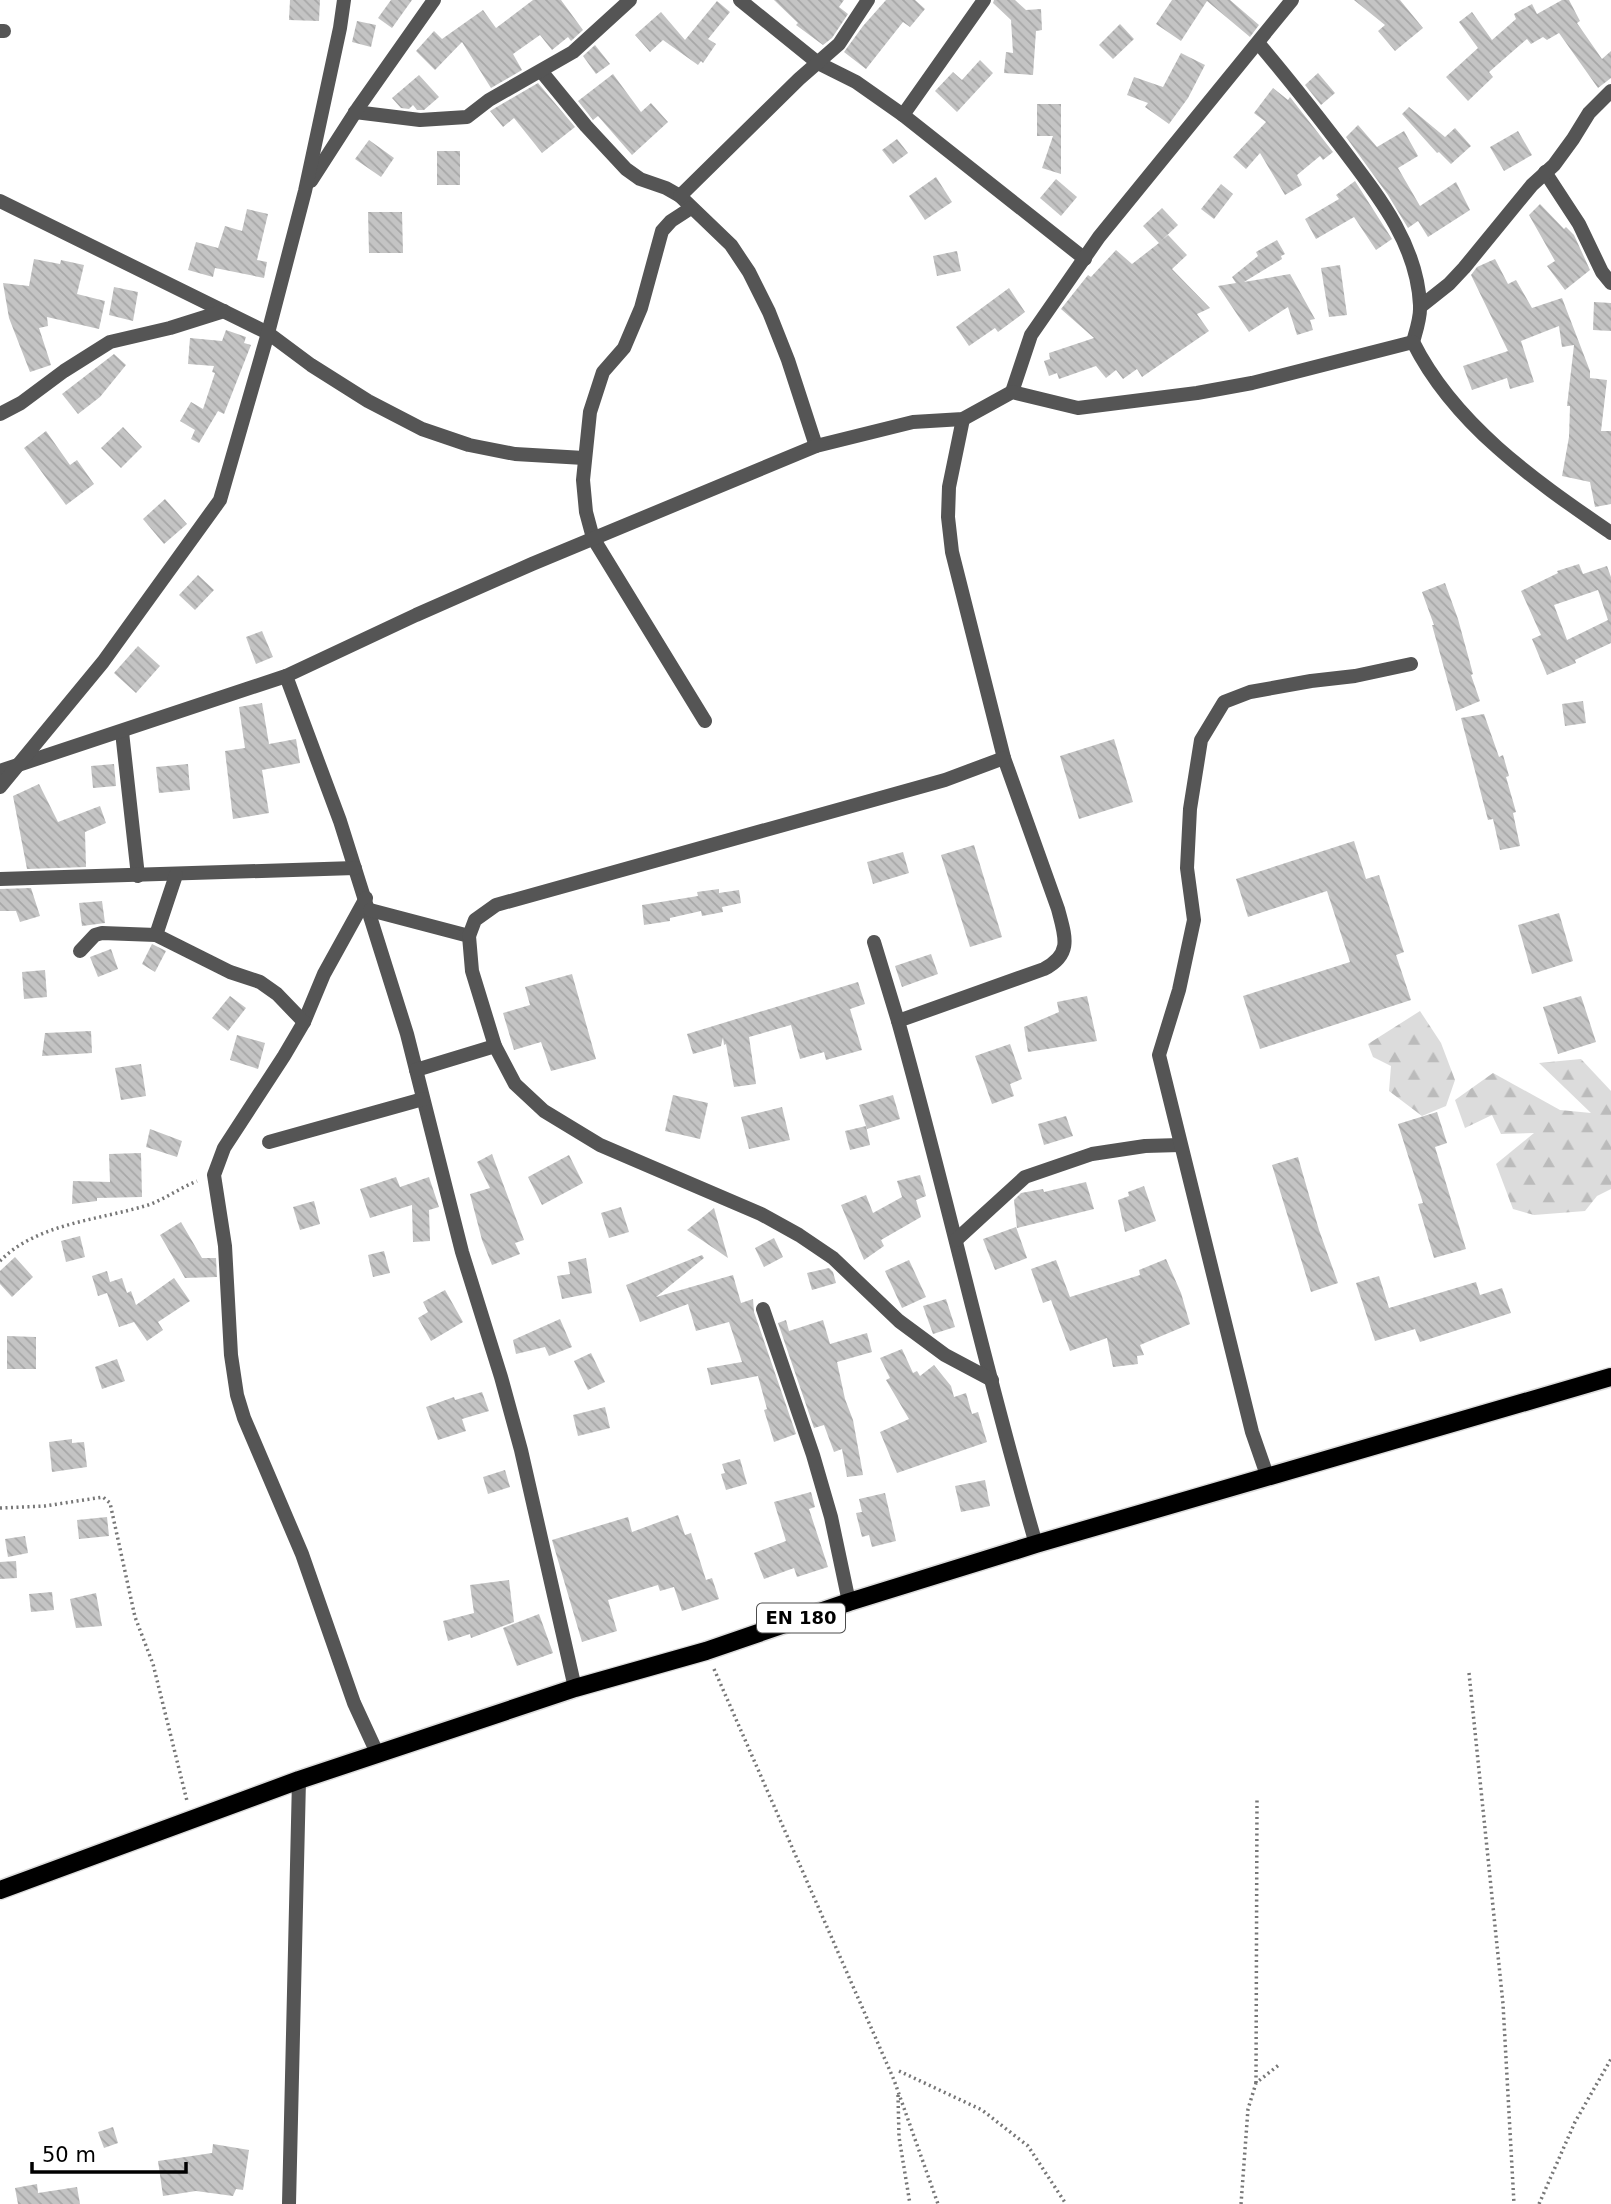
<svg xmlns="http://www.w3.org/2000/svg" width="1611" height="2204" font-family="'DejaVu Sans',sans-serif">
  <style>
    .forest { fill: url(#forest-firs) }
    .building { fill: url(#building-back-hatch); fill-rule: evenodd }
    .lines { fill: none; stroke-linecap: round; stroke-linejoin: round }
    .primary-casing { stroke: #dbdbdb; stroke-width: 21 }
    .path { stroke: #777; stroke-width: 3.5; stroke-dasharray: 2 3.5; stroke-linecap: butt }
    .street { stroke: #555; stroke-width: 14 }
    .primary { stroke: #000; stroke-width: 18 }
    .labels { text-anchor: middle; stroke-width: 5; stroke-linejoin: round; paint-order: stroke }
    .shield { fill: #fff; stroke: #4c4c4c; stroke-width: 2 }
    .shield-label { font-size: 18px; font-weight: bold; fill: #000 }
  </style>
  <defs>
    <pattern id="forest-firs" width="22" height="20" patternUnits="userSpaceOnUse" patternTransform="scale(1.75)"><rect width="22" height="20" fill="#dcdcdc"/><path d="M5 1l3.5 6h-7zM16 11l3.5 6h-7z" fill="#bbb"/></pattern>
    <pattern id="building-back-hatch" width="6" height="6" patternUnits="userSpaceOnUse" patternTransform="scale(1.75)"><rect width="6" height="6" fill="#c4c4c4"/><path d="M-1 5l2 2M0 0l6 6M5-1l2 2" fill="none" stroke="#a7a7a7"/></pattern>
  </defs>
  <rect width="100%" height="100%" fill="#fff"/>
  <g class="forest">
    <path d="M1420 1011 1441 1043 1455 1080 1446 1106 1422 1116 1389 1091 1391 1066 1373 1057 1368 1044Z"/>
    <path d="M1581 1059 1611 1091V1189L1597 1196 1585 1211 1534 1215 1513 1209 1496 1164 1534 1133 1501 1134 1492 1115 1465 1128 1455 1100 1493 1073 1560 1110 1591 1113 1539 1063Z"/>
  </g>
  <g class="building">
    <path d="M290 0H320L319 21 289 20Z"/>
    <path d="M391 0H412L392 28 378 18Z"/>
    <path d="M533 0H561L583 30 571 41 568 37 552 50 540 35 513 54 522 70 491 88 462 42 435 70 416 51 434 31 442 39 483 10 496 28Z"/>
    <path d="M774 0H844L839 7 848 14 832 38 823 45 796 25 798 23Z"/>
    <path d="M886 0H915L925 9 910 27 903 22 866 69 844 52 863 26Z"/>
    <path d="M994 0H1015L1026 10 1041 9 1042 30 1036 31 1033 75 1004 73 1006 52 1013 53 1011 20 993 3Z"/>
    <path d="M1172 0H1230L1259 25 1250 37 1207 1 1181 41 1156 24Z"/>
    <path d="M1354 0H1400L1423 28 1395 51 1378 31 1385 25Z"/>
    <path d="M1562 0H1569L1580 21 1577 23 1602 59 1611 51V78L1598 88 1559 33 1547 40 1543 37 1531 44 1527 39 1489 72 1493 77 1468 101 1446 77 1478 48 1459 22 1472 12 1492 40 1516 19 1514 14 1532 4 1537 14Z"/>
    <path d="M717 1 730 12 708 39 716 44 703 63 701 61 698 65 663 40 650 52 635 35 661 12 685 40Z"/>
    <path d="M357 21 376 25 371 47 352 42Z"/>
    <path d="M1120 24 1134 39 1113 59 1099 45Z"/>
    <path d="M595 45 610 64 596 74 583 56Z"/>
    <path d="M1181 53 1205 65 1188 98 1169 124 1145 107 1148 103 1127 95 1134 77 1163 87Z"/>
    <path d="M980 60 993 73 957 112 935 91 953 72 962 80Z"/>
    <path d="M1318 73 1335 93 1321 105 1305 85Z"/>
    <path d="M613 74 641 112 651 103 668 122 632 155 598 116 593 120 578 101Z"/>
    <path d="M419 75 439 97 424 110H417L413 105 409 109 401 108 392 98Z"/>
    <path d="M538 83 575 127 542 153 514 118 503 127 490 111Z"/>
    <path d="M1273 88 1288 100 1290 97 1333 152 1323 160 1320 156 1297 175 1302 185 1285 195 1260 153 1246 169 1233 157 1266 122 1254 113Z"/>
    <path d="M1037 104H1061V174L1042 168 1053 136H1037Z"/>
    <path d="M1409 107 1445 137 1455 128 1471 146 1451 164 1439 152 1437 153 1402 114Z"/>
    <path d="M1358 125 1377 147 1404 131 1418 156 1398 168 1420 206 1456 182 1470 210 1428 237 1418 221 1408 228 1388 195 1346 137Z"/>
    <path d="M1518 131 1532 155 1504 171 1490 147Z"/>
    <path d="M897 139 908 153 893 164 882 150Z"/>
    <path d="M369 140 394 158 381 177 355 159Z"/>
    <rect x="437" y="151" width="23" height="34"/>
    <path d="M936 177 952 202 925 220 909 196Z"/>
    <path d="M1056 179 1077 197 1061 216 1040 198Z"/>
    <path d="M1355 181 1392 239 1376 250 1354 217 1316 239 1305 219 1339 199 1336 195Z"/>
    <path d="M1221 184 1233 194 1214 219 1201 209Z"/>
    <path d="M1540 204 1564 229 1566 227 1574 235 1590 270 1565 290 1547 266 1555 261 1529 215Z"/>
    <path d="M1162 208 1178 225 1161 241 1168 235 1187 255 1172 269 1210 308 1197 314 1209 331 1142 377 1137 369 1123 379 1116 370 1106 378 1096 366 1059 379 1057 373 1049 376 1044 361 1050 359 1049 353 1094 338 1061 309 1088 275 1091 277 1116 250 1132 264 1159 243 1143 226Z"/>
    <path d="M247 209 268 214 257 260 267 262 264 278 215 268 213 277 188 270 196 242 218 248 225 226 242 231Z"/>
    <path d="M368 212H402L403 253H369Z"/>
    <path d="M1277 240 1285 254 1281 256 1282 259 1244 282 1290 274 1315 319 1310 320 1313 330 1297 335 1288 307 1249 332 1218 286 1236 283 1232 277 1258 256 1256 252Z"/>
    <path d="M957 251 961 271 937 276 933 256Z"/>
    <path d="M34 259 60 264 61 260 84 265 77 294 105 301 99 329 47 317 48 326 39 328 51 365 30 372 9 318 3 283 29 286Z"/>
    <path d="M1495 259 1508 284 1516 280 1532 308 1562 298 1590 371V378L1607 380 1601 431H1611V504L1595 507 1590 482 1562 476 1569 437 1570 406H1567L1574 345 1562 347 1559 326 1521 341 1534 382 1510 389 1507 378 1472 390 1463 366 1508 351 1471 275 1477 267Z"/>
    <path d="M1340 265 1347 315 1329 317 1321 268Z"/>
    <path d="M114 287 138 292 133 321 109 315Z"/>
    <path d="M1009 288 1025 312 998 332 995 328 969 346 956 327Z"/>
    <path d="M1594 302 1611 303V331L1593 330Z"/>
    <path d="M226 330 246 337 244 343 251 345 224 414 218 411 199 443 191 439 195 430 180 421 191 402 203 409 215 373 212 372 214 366 188 364 190 338 222 341Z"/>
    <path d="M114 354 126 365 100 397 78 414 62 394Z"/>
    <path d="M123 427 142 447 121 468 101 448Z"/>
    <path d="M46 431 70 465 77 460 94 484 66 505 24 448Z"/>
    <path d="M165 499 187 524 164 544 143 519Z"/>
    <path d="M1579 564 1583 574 1607 566 1611 577V643L1575 660 1576 663 1547 675 1532 639 1541 635 1521 591 1558 573 1557 571ZM1598 590 1608 620 1567 640 1554 605Z"/>
    <path d="M198 575 214 590 195 610 179 595Z"/>
    <path d="M1445 583 1458 619 1473 674 1471 675 1480 701 1456 711 1432 625H1434L1422 592Z"/>
    <path d="M262 631 273 657 256 664 246 637Z"/>
    <path d="M138 646 160 666 136 693 114 673Z"/>
    <path d="M1583 701 1586 723 1565 726 1562 704Z"/>
    <path d="M262 703 269 744 296 739 300 763 262 770 269 813 233 819 225 751 245 748 239 707Z"/>
    <path d="M1484 714 1499 757 1503 755 1509 776 1506 777 1516 812 1513 813 1520 846 1500 850 1493 819 1488 820 1461 718Z"/>
    <path d="M1114 739 1133 802 1079 819 1060 756Z"/>
    <path d="M114 764 116 786 93 788 91 766Z"/>
    <path d="M188 764 190 790 159 793 156 767Z"/>
    <path d="M39 784 58 822 100 806 106 823 85 832 86 867 27 869 13 796Z"/>
    <path d="M1354 841 1366 879 1379 875 1404 952 1396 955 1411 1000 1260 1049 1243 996 1350 962 1327 891 1248 917 1236 879Z"/>
    <path d="M974 845 1002 937 970 947 941 855Z"/>
    <path d="M903 852 909 873 873 884 867 862Z"/>
    <path d="M31 888 40 916 20 922 16 911H0V889Z"/>
    <path d="M719 889V893L739 890 741 903 722 907 723 912 702 916 701 911 670 918V921L644 925 642 905 698 896 697 892Z"/>
    <path d="M102 901 105 923 82 926 79 903Z"/>
    <path d="M1559 913 1573 961 1532 974 1518 925Z"/>
    <path d="M152 944 166 951 155 972 142 964Z"/>
    <path d="M111 949 118 969 98 977 90 957Z"/>
    <path d="M931 954 938 974 902 987 895 966Z"/>
    <path d="M45 970 47 997 24 999 22 972Z"/>
    <path d="M572 974 596 1059 551 1071 541 1042 514 1050 503 1013 530 1005 525 987Z"/>
    <path d="M858 982 865 1004 850 1009 862 1050 826 1060 824 1052 800 1059 791 1025 749 1037 756 1084 734 1087 726 1044 724 1045 723 1037 721 1046 693 1054 687 1034Z"/>
    <path d="M230 996 246 1008 228 1031 212 1018Z"/>
    <path d="M1087 996 1097 1041 1028 1052 1024 1027 1059 1012 1057 1002Z"/>
    <path d="M1581 996 1596 1042 1558 1054 1543 1007Z"/>
    <path d="M91 1031 92 1053 42 1056 45 1033Z"/>
    <path d="M237 1035 265 1043 258 1069 230 1060Z"/>
    <path d="M1010 1044 1022 1079 1010 1084 1014 1096 992 1104 975 1056Z"/>
    <path d="M141 1064 146 1096 121 1100 115 1068Z"/>
    <path d="M673 1095 708 1103 700 1139 665 1131Z"/>
    <path d="M893 1095 900 1119 867 1129 859 1105Z"/>
    <path d="M782 1107 790 1140 749 1149 741 1117Z"/>
    <path d="M1437 1112 1447 1143 1435 1147 1466 1249 1434 1258 1418 1204 1423 1203 1398 1124Z"/>
    <path d="M1066 1116 1073 1136 1044 1145 1038 1124Z"/>
    <path d="M866 1126 870 1145 850 1150 845 1131Z"/>
    <path d="M150 1129 182 1141 177 1157 146 1147Z"/>
    <path d="M141 1153 142 1197 97 1198V1201L72 1204 73 1181 110 1182 109 1154Z"/>
    <path d="M492 1154 524 1240 515 1243 520 1254 492 1265 482 1240 470 1194 490 1188 477 1162Z"/>
    <path d="M569 1155 583 1183 542 1205 528 1177Z"/>
    <path d="M1298 1157 1319 1230 1338 1283 1311 1292 1272 1165Z"/>
    <path d="M920 1175 926 1196 916 1200 921 1217 881 1240 884 1246 864 1260 841 1205 866 1195 873 1213 902 1197 897 1181Z"/>
    <path d="M396 1177 400 1187 429 1177 439 1207 429 1210 430 1241 413 1242 412 1205 370 1218 360 1189Z"/>
    <path d="M1086 1182 1094 1209 1017 1228 1014 1200 1021 1193 1043 1189 1044 1192Z"/>
    <path d="M1144 1186 1156 1221 1125 1232 1118 1200 1129 1196 1128 1192Z"/>
    <path d="M314 1201 320 1224 300 1230 293 1207Z"/>
    <path d="M621 1207 629 1232 609 1238 601 1213Z"/>
    <path d="M714 1208 728 1258 687 1230Z"/>
    <path d="M181 1222 202 1258H216L217 1277 185 1278 160 1235Z"/>
    <path d="M1016 1227 1027 1258 995 1270 983 1239Z"/>
    <path d="M80 1236 85 1257 66 1262 61 1241Z"/>
    <path d="M774 1238 783 1257 764 1267 755 1248Z"/>
    <path d="M384 1251 390 1273 373 1277 368 1255Z"/>
    <path d="M702 1255 704 1258 656 1297 733 1275 741 1303 753 1299 754 1312 796 1434 774 1442 764 1410 767 1409 758 1376 711 1385 707 1368 742 1362 729 1322 696 1331 688 1304 640 1322 626 1285Z"/>
    <path d="M15 1257 33 1277 12 1297 0 1284V1271Z"/>
    <path d="M586 1258 592 1293 562 1299 557 1276 570 1274 568 1262Z"/>
    <path d="M1166 1259 1181 1293 1190 1324 1140 1345 1144 1355 1137 1356 1138 1364 1113 1367 1107 1338 1070 1351 1051 1300 1043 1303 1031 1269 1056 1260 1070 1297 1140 1275 1139 1270Z"/>
    <path d="M909 1260 926 1297 902 1308 885 1271Z"/>
    <path d="M829 1268 833 1272 836 1283 812 1290 807 1273Z"/>
    <path d="M107 1271 110 1282 122 1278 127 1293 131 1291 136 1305 174 1278 190 1301 158 1322 163 1330 147 1341 134 1322 119 1327 107 1293 98 1296 92 1276Z"/>
    <path d="M1379 1276 1389 1308 1476 1282 1480 1295 1502 1288 1511 1313 1420 1342 1415 1329 1375 1341 1356 1283Z"/>
    <path d="M445 1290 463 1322 431 1341 418 1318 428 1312 423 1302Z"/>
    <path d="M946 1299 955 1327 933 1334 923 1306Z"/>
    <path d="M560 1319 572 1347 549 1356 545 1347 516 1354 513 1340Z"/>
    <path d="M786 1320 789 1331 823 1320 830 1344 867 1333 872 1352 837 1362 845 1399 853 1420 863 1475 847 1477 842 1449 834 1452 824 1425 814 1428 778 1323Z"/>
    <path d="M7 1336 36 1337V1369H7Z"/>
    <path d="M902 1349 913 1373 917 1371 920 1376 934 1365 951 1386 954 1397 966 1393 972 1414 978 1412 987 1442 897 1473 880 1432 909 1419 886 1380 890 1378 880 1358Z"/>
    <path d="M591 1353 605 1382 588 1390 574 1361Z"/>
    <path d="M117 1359 125 1381 102 1389 95 1367Z"/>
    <path d="M482 1392 489 1411 462 1419 466 1431 438 1440 426 1407 454 1397 455 1400Z"/>
    <path d="M605 1407 610 1428 578 1436 573 1415Z"/>
    <path d="M72 1439V1443L84 1442 87 1467 52 1472 49 1442Z"/>
    <path d="M740 1459 747 1484 726 1490 721 1474 725 1473 722 1464Z"/>
    <path d="M505 1470 510 1487 488 1494 483 1477Z"/>
    <path d="M985 1480 990 1506 961 1512 955 1486Z"/>
    <path d="M811 1492 815 1507 809 1509 828 1567 797 1577 794 1568 764 1579 754 1553 786 1541 774 1502Z"/>
    <path d="M885 1493 896 1541 872 1547 869 1535 862 1537 856 1513 862 1512 859 1499Z"/>
    <path d="M678 1515 685 1535 691 1533 706 1580 712 1578 719 1599 682 1611 674 1587 660 1591 658 1585 608 1600 617 1631 582 1642 552 1540 628 1517 632 1532Z"/>
    <path d="M107 1517 109 1536 79 1539 77 1520Z"/>
    <path d="M25 1536 28 1553 8 1557 5 1539Z"/>
    <path d="M16 1561 17 1578 0 1579V1562Z"/>
    <path d="M509 1580 514 1622 471 1638 470 1634 448 1641 443 1621 474 1613 470 1585Z"/>
    <path d="M52 1592 54 1610 31 1612 29 1594Z"/>
    <path d="M96 1593 102 1626 76 1628 70 1599Z"/>
    <path d="M539 1614 553 1653 517 1666 503 1628Z"/>
    <path d="M113 2127 118 2143 104 2148 98 2132Z"/>
    <path d="M213 2144 249 2150 243 2190 236 2189 233 2196 196 2191 163 2196 158 2161 212 2153Z"/>
    <path d="M37 2184 38 2193 77 2187 80 2204H18L15 2188Z"/>
  </g>
  <g class="lines">
    <g class="primary-casing">
      <path id="primary" d="M0 1890 299 1780 575 1688 706 1651 849 1602 1036 1544 1611 1377"/>
    </g>
    <g class="path">
      <path d="M0 1261C37 1223 100 1220 148 1205 165 1199 180 1188 197 1181"/>
      <path d="M0 1508 45 1506 103 1497 110 1503 135 1617 153 1664 187 1801"/>
      <path d="M714 1669 894 2080 938 2204"/>
      <path d="M1469 1673 1503 2004 1514 2204"/>
      <path d="M899 2071 982 2110 1028 2146 1066 2204"/>
      <path d="M1256 2083 1257 1798"/>
      <path d="M898 2095 899 2137 910 2204"/>
      <path d="M1241 2204 1248 2109 1256 2083 1280 2064"/>
      <path d="M1539 2204 1575 2122 1611 2059"/>
    </g>
    <g class="street">
      <path d="M740 0 818 63 856 82 903 115 1085 259"/>
      <path d="M0 31H4"/>
      <path d="M1259 44C1287 77 1313 110 1339 144 1376 193 1417 242 1420 305 1421 317 1416 331 1413 342"/>
      <path d="M541 71 586 126 626 169 640 179 666 188 680 196 731 245 749 272 769 312 788 360 816 446"/>
      <path d="M355 112 420 120 467 117 489 100 573 52 630 0"/>
      <path d="M903 115 984 0"/>
      <path d="M1545 172 1579 224 1602 272 1611 283"/>
      <path d="M311 181 358 108 434 0"/>
      <path d="M680 196 799 79 839 44 868 0"/>
      <path d="M0 201 268 333 311 365 368 401 422 429 469 445 515 454 584 458"/>
      <path d="M691 208 671 221 662 231 641 308 624 348 603 372 590 412 583 480 586 512 593 538 705 721"/>
      <path d="M1420 307 1449 284 1464 268 1532 185 1554 165 1573 139 1589 113 1611 91"/>
      <path d="M1012 392 1031 335 1099 237 1292 0"/>
      <path d="M0 414 21 403 64 371 110 342 170 328 224 311"/>
      <path d="M963 419 949 487 948 517 952 552 1004 758 1058 909C1065 936 1073 954 1044 969L898 1021C947 1195 985 1371 1036 1544"/>
      <path d="M286 676 340 821 407 1034 462 1252 501 1377 521 1450 575 1688"/>
      <path d="M122 732 138 876"/>
      <path d="M0 771 286 676 416 615 532 564 816 446 913 422 963 419 1012 392 1078 408 1197 393 1252 383 1413 342C1455 426 1536 481 1611 533"/>
      <path d="M0 787 103 662 220 500 268 333 305 191 340 28 344 0"/>
      <path d="M0 879 355 868"/>
      <path d="M366 898 324 974 304 1022 284 1056 224 1148 214 1175 225 1246 231 1355 237 1395 244 1418 302 1554 354 1703 378 1755"/>
      <path d="M370 910 469 936 472 971 495 1046 515 1084 544 1111 600 1145 761 1214 799 1235 833 1258 899 1321 945 1355 992 1380"/>
      <path d="M156 935 176 875"/>
      <path d="M469 936 475 920 496 905 945 780 1004 758"/>
      <path d="M874 942 898 1021"/>
      <path d="M80 951 95 935 102 933 156 935 230 972 260 982 277 994 304 1022"/>
      <path d="M416 1070 495 1046"/>
      <path d="M269 1142 423 1099"/>
      <path d="M956 1240 1025 1177 1092 1154 1145 1146 1180 1145"/>
      <path d="M763 1309 813 1455 831 1517 849 1602"/>
      <path d="M1268 1478 1252 1432 1159 1055 1179 990 1194 920 1187 868 1190 809 1201 740 1224 702 1250 692 1311 681 1355 676 1411 664"/>
      <path d="M289 2204 299 1780"/>
    </g>
    <use href="#primary" class="primary"/>
  </g>
  <g class="labels">
    <rect class="shield" x="757" y="1603.5" width="88" height="29" rx="5"/>
    <g class="shield-label">
      <text x="801" y="1624">EN 180</text>
    </g>
  </g>
  <path d="M32 2162v10h154v-10" fill="none" stroke="#000000" stroke-width="3.5"/>
  <text x="42" y="2162" font-size="21" fill="#000000" stroke="#ffffff" stroke-width="5" paint-order="stroke">50 m</text>
</svg>
